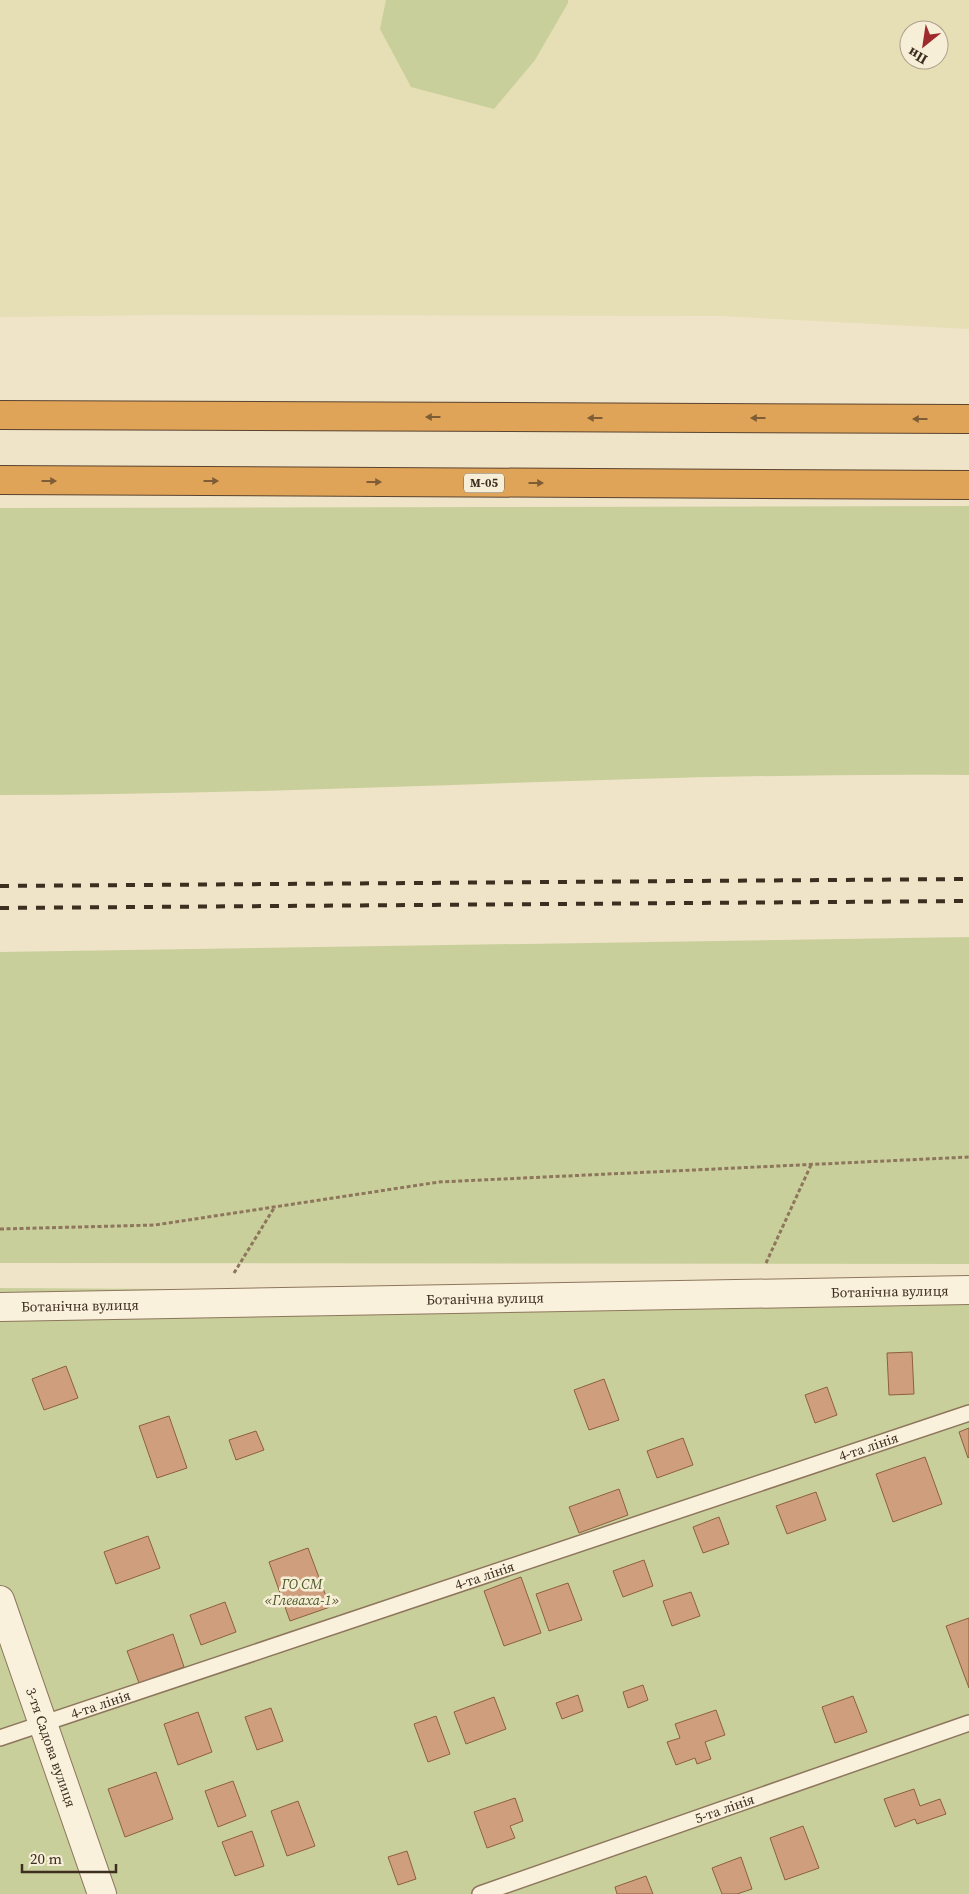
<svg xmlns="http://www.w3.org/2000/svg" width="969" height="1894" font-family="'Source Serif 4',serif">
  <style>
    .farmland { fill: #e6deb5; fill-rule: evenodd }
    .green { fill: #c9cf9b }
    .building { fill: #cf9f7d; stroke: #8d5f41 }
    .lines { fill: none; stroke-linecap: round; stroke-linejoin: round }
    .lane-casing { stroke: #8d765c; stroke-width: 18 }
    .street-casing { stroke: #8d765c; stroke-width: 30 }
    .highway-casing { stroke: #5b4430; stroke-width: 30 }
    .path { stroke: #8d765c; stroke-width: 3; stroke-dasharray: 4 2.5; stroke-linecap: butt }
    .lane { stroke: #faf1dc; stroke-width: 15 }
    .street { stroke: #faf1dc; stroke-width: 28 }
    .highway { stroke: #e0a458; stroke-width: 28 }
    .rail { stroke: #3d2e20; stroke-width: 4; stroke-dasharray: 9 9; stroke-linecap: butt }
    .oneway { fill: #7e5d36 }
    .labels { text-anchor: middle; stroke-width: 5; stroke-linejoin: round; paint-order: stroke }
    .shield { fill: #f7eed8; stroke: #756857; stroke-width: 1 }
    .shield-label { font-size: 12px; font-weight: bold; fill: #3d2e20 }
    .street-label { font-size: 14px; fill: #3d2e20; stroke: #f7eed8 }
    .park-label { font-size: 14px; font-style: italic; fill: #4d5a26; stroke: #f7eed8 }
  </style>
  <rect width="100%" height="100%" fill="#f0e4c8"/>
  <path class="farmland" d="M0 0H969V329L721 316 167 315 0 317ZM909 30H939V60H909Z"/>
  <g class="green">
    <path d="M386 0H568V3L535 60 494 109 411 87 380 29Z"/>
    <path d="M969 506V775C646 772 323 795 0 795V508Z"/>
    <path d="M969 937V1264L0 1263V952Z"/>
    <path d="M0 1288 969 1294V1894H0Z"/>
  </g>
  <g class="building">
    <path d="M912 1352 914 1394 889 1395 887 1353Z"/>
    <path d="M66 1366 78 1398 44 1410 32 1379Z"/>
    <path d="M604 1379 619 1420 589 1430 574 1390Z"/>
    <path d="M827 1387 837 1415 815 1423 805 1395Z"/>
    <path d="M169 1416 187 1468 157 1478 139 1426Z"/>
    <path d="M969 1428V1457L968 1458 959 1432Z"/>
    <path d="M256 1431 264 1450 236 1460 229 1440Z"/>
    <path d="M683 1438 693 1465 657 1478 647 1451Z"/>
    <path d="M925 1457 942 1504 893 1522 876 1474Z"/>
    <path d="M619 1489 628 1515 579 1533 569 1507Z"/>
    <path d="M816 1492 826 1520 787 1534 776 1506Z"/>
    <path d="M719 1517 729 1544 703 1553 693 1527Z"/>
    <path d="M148 1536 160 1568 116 1584 104 1552Z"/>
    <path d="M308 1548 330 1607 290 1621 269 1562Z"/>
    <path d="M644 1560 653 1586 623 1597 613 1571Z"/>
    <path d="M521 1577 541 1633 504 1646 484 1591Z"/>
    <path d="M568 1583 582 1620 549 1631 536 1594Z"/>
    <path d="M691 1592 700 1616 672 1626 663 1601Z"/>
    <path d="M225 1602 236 1632 201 1645 190 1615Z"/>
    <path d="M969 1618V1688L946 1626Z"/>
    <path d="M173 1634 184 1667 139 1683 127 1651Z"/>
    <path d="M643 1685 648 1700 628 1708 623 1692Z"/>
    <path d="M578 1695 583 1711 562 1719 556 1703Z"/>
    <path d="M853 1696 867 1732 835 1743 822 1707Z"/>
    <path d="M494 1697 506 1729 466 1744 454 1712Z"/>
    <path d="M271 1708 283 1741 257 1750 245 1717Z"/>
    <path d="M716 1710 725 1735 705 1742 711 1759 697 1764 695 1758 676 1765 667 1742 680 1738 675 1724Z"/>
    <path d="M198 1712 212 1752 178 1765 164 1724Z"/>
    <path d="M436 1716 450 1754 428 1762 414 1724Z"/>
    <path d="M156 1772 173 1819 125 1837 108 1789Z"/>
    <path d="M233 1781 246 1816 218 1827 205 1791Z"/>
    <path d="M914 1789 920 1806 940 1799 946 1814 917 1824 915 1819 895 1827 884 1799Z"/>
    <path d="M515 1798 523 1821 510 1826 515 1838 487 1848 474 1812Z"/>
    <path d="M298 1801 315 1846 287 1856 271 1811Z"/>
    <path d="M803 1826 819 1868 785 1880 770 1838Z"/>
    <path d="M252 1831 264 1866 235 1876 222 1842Z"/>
    <path d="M407 1851 416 1879 398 1885 388 1857Z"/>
    <path d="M741 1857 752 1889 737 1894H722L712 1868Z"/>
    <path d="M646 1876 653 1894H617L615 1887Z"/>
  </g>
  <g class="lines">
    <g class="lane-casing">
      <g id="lane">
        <path id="s1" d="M0 1738 969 1413"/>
        <path id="s2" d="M480 1894 969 1723"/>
      </g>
    </g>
    <g class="street-casing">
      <g id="street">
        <path id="s3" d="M0 1307 969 1290"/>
        <path id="s4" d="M0 1600 102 1894"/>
      </g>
    </g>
    <g class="highway-casing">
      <g id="highway">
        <path d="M0 415 969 419"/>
        <path d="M0 480 969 485"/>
      </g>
    </g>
    <g class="path">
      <path d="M0 1229 155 1225 439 1182 969 1157"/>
      <path d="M766 1263 811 1165"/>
      <path d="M234 1273 274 1208"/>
    </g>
    <use href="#lane" class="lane"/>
    <use href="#street" class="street"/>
    <use href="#highway" class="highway"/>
    <g class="rail">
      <path d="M0 886 969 879"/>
      <path d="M0 908 969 901"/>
    </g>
  </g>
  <defs><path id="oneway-solid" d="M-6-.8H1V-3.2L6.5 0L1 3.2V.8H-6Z" transform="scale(1.25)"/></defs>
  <g class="oneway">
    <use href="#oneway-solid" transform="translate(433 417) rotate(-180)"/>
    <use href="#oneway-solid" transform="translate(595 418) rotate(-180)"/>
    <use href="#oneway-solid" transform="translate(758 418) rotate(-180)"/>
    <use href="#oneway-solid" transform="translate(920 419) rotate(-180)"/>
    <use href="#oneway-solid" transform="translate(49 481)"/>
    <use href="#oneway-solid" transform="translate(211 481)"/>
    <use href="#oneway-solid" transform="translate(374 482)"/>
    <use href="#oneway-solid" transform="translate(536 483)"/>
  </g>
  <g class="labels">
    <rect class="shield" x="464" y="473.5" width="40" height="19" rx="4"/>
    <g class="shield-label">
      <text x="484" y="487">М-05</text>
    </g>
    <g class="street-label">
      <text dy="5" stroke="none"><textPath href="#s3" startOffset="890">Ботанічна вулиця</textPath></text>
      <text dy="5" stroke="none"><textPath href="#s3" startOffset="485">Ботанічна вулиця</textPath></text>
      <text dy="5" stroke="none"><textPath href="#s3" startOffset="80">Ботанічна вулиця</textPath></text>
      <text dy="5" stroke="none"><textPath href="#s1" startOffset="916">4-та лінія</textPath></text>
      <text dy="5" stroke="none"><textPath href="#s1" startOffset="511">4-та лінія</textPath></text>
      <text dy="5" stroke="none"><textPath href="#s1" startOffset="106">4-та лінія</textPath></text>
      <text dy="5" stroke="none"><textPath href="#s4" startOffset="156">3-тя Садова вулиця</textPath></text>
      <text dy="5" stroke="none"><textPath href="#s2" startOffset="259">5-та лінія</textPath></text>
    </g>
    <g class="park-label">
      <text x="302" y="1589">ГО СМ<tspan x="302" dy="16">«Глеваха-1»</tspan></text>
    </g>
  </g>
  <g transform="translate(924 45) rotate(210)"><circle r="24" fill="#f7eed8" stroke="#ada18e"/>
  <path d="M0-4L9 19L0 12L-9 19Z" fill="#9e2a2b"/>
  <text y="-8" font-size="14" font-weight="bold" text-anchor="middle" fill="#3d2e20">Пн</text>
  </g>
  <path d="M22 1864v8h94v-8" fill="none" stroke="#3d2e20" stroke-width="2.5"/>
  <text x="30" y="1864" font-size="15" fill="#3d2e20" stroke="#f7eed8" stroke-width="4" paint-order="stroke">20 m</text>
</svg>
